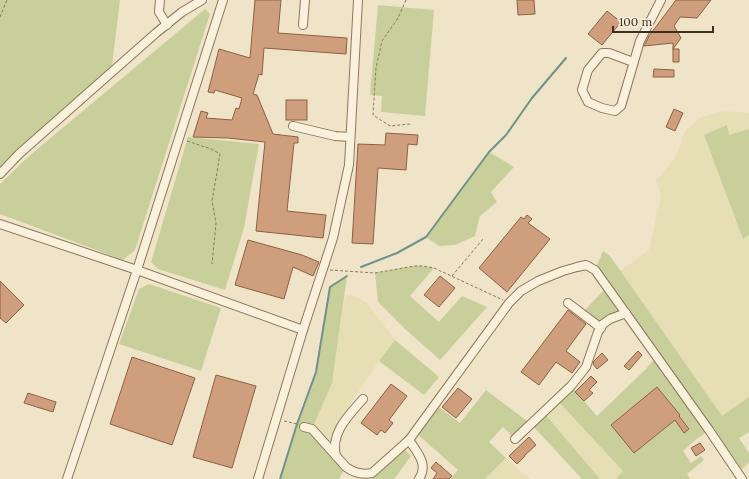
<svg xmlns="http://www.w3.org/2000/svg" width="749" height="479" font-family="Lora,serif">
  <style>
    .farmland { fill: #e6deb5 }
    .green { fill: #c9cf9b }
    .lines { fill: none; stroke-linecap: round; stroke-linejoin: round }
    .stream { stroke: #6f938a; stroke-width: 2 }
    .building { fill: #cf9f7d; stroke: #8d5f41 }
    .minor-casing { stroke: #8d765c; stroke-width: 10 }
    .path { stroke: #8d765c; stroke-width: 1; stroke-dasharray: 3 2; stroke-linecap: butt }
    .minor { stroke: #faf1dc; stroke-width: 8 }
  </style>
  <rect width="100%" height="100%" fill="#f0e4c8"/>
  <g class="farmland">
    <path d="M724 111 749 113V129L729 135 727 125 743 239 749 235V397L722 417 620 271 649 250 661 196 656 181 675 158 685 131 701 117Z"/>
    <path d="M352 295 366 302 395 340 379 361 352 401 342 422 329 449 312 429 332 383 345 296Z"/>
    <path d="M557 400 623 471 616 479H600L543 412Z"/>
    <path d="M506 458 530 479H485Z"/>
  </g>
  <g class="green">
    <path d="M0 0H120L112 66 0 167Z"/>
    <path d="M378 5 434 10 425 116 381 112 382 96 370 95Z"/>
    <path d="M205 9 210 14 135 250 123 260 0 214V184L29 156Z"/>
    <path d="M727 125 729 135 749 129V235L743 239 704 135Z"/>
    <path d="M188 137 259 144 244 228 225 290 158 269 151 262Z"/>
    <path d="M489 152 514 167 491 192 497 202 480 216 475 236 455 245 439 246 426 237Z"/>
    <path d="M603 251 610 256 722 416 749 397V432L739 438 749 453V462L738 473 709 430 694 441 683 451 691 463 701 456 704 460 687 474 690 479H616L623 471 557 400 571 386 597 416 646 369 657 356 626 313 604 324 582 313 607 287 595 270Z"/>
    <path d="M414 266H422L434 268 410 296 439 322 462 296 487 307 440 360 405 329 378 302 375 273Z"/>
    <path d="M347 276 332 383 312 429 346 467 339 479H280L297 424 316 372 330 287Z"/>
    <path d="M149 284 221 308 201 371 119 344 139 289Z"/>
    <path d="M395 340 439 377 424 395 379 361Z"/>
    <path d="M486 390 531 424 543 412 600 479H582L531 424 515 439 503 427 489 442 506 458 485 479H450L458 470 415 432 435 404 460 423Z"/>
    <path d="M402 447 411 456 394 479H371L387 459Z"/>
  </g>
  <g class="lines">
    <g class="stream">
      <path d="M361 267 397 253 426 237 489 152 506 135 532 98 566 58"/>
      <path d="M280 479 297 424 316 372 330 287 347 276"/>
    </g>
  </g>
  <g class="building">
    <path d="M255 0H281L278 33 347 38 346 54 264 48 262 75 259 74 253 94 257 95 273 134 298 137V143H294L287 211 326 215 323 238 256 231 265 142 228 138 193 137 201 111 208 113 206 118 232 120 236 108 239 109 242 98 215 90 214 93 208 92 219 49 250 58Z"/>
    <path d="M517 0H534L535 14 518 15Z"/>
    <path d="M676 0H711L697 18 680 17 674 26 681 38 673 49H679V62H673V43L644 46 649 36Z"/>
    <path d="M607 11 621 22 602 45 588 34Z"/>
    <path d="M654 69 674 70V77H653Z"/>
    <rect x="286" y="100" width="21" height="20"/>
    <path d="M674 109 683 113 675 131 666 127Z"/>
    <path d="M386 133 418 135 417 145 408 144 406 170 378 168 373 244 352 243 358 144 385 145Z"/>
    <path d="M527 215 532 219 528 223 550 239 507 292 479 268 521 217 524 219Z"/>
    <path d="M248 240 302 255 319 262 313 276 293 267 284 299 235 285Z"/>
    <path d="M440 276 455 288 439 307 424 295Z"/>
    <path d="M0 281 24 305 6 323 0 318Z"/>
    <path d="M568 310 586 324 566 351 580 362 572 373 556 362 539 385 521 372Z"/>
    <path d="M638 351 642 355 629 370 624 366Z"/>
    <path d="M602 353 608 360 597 369 593 364 594 361Z"/>
    <path d="M132 357 195 378 172 445 110 424Z"/>
    <path d="M216 375 256 386 232 468 193 457Z"/>
    <path d="M591 376 597 382 589 390 593 393 584 401 575 392Z"/>
    <path d="M391 384 407 396 389 420 393 423 385 433 381 430 377 435 361 423Z"/>
    <path d="M657 387 680 415 679 416 689 429 684 433 675 420 634 453 611 425Z"/>
    <path d="M458 388 472 399 456 418 442 407Z"/>
    <path d="M28 393 56 402 53 412 24 403Z"/>
    <path d="M529 437 536 445 524 456H525L517 464 509 456Z"/>
    <path d="M700 443 705 450 696 456 691 448Z"/>
    <path d="M436 462 452 476 449 479H433L437 473 431 468Z"/>
  </g>
  <g class="lines">
    <g class="minor-casing">
      <g id="minor">
        <path d="M160 0 159 12 167 25"/>
        <path d="M303 25 305 0"/>
        <path d="M633 62 609 53H602L588 70 582 90 588 102 602 108 615 111 621 106 640 41 661 0"/>
        <path d="M293 126 335 136 350 137"/>
        <path d="M0 174 19 154 156 33 182 12 202 0"/>
        <path d="M0 224 137 270 303 330"/>
        <path d="M568 303 601 328"/>
        <path d="M304 427 312 429 346 467C354 473 362 475 372 473L409 440 509 303 521 291 538 281 563 271 577 267 586 265 595 270 709 430 742 479"/>
        <path d="M515 439 571 386 586 367 598 332 603 324 610 319 626 313"/>
        <path d="M409 440C417 452 429 465 419 479"/>
        <path d="M336 456C330 433 349 415 363 399"/>
        <path d="M67 479 137 270 223 0"/>
        <path d="M258 479 303 330 333 238 349 165 358 0"/>
      </g>
    </g>
    <g class="path">
      <path d="M406 0 398 18 382 41 376 68 373 115 390 126 410 124"/>
      <path d="M0 17 7 0"/>
      <path d="M187 141 211 149 220 154 212 201 216 223 212 264"/>
      <path d="M330 270 375 273 414 266H422L434 268 503 300"/>
      <path d="M452 276 483 239"/>
      <path d="M284 421 297 424"/>
    </g>
    <use href="#minor" class="minor"/>
  </g>
  <path d="M613 26v6h100v-6" fill="none" stroke="#3d2e20" stroke-width="2"/>
  <text x="619" y="26" font-size="12" fill="#3d2e20" stroke="#f7eed8" stroke-width="3" paint-order="stroke">100 m</text>
</svg>
